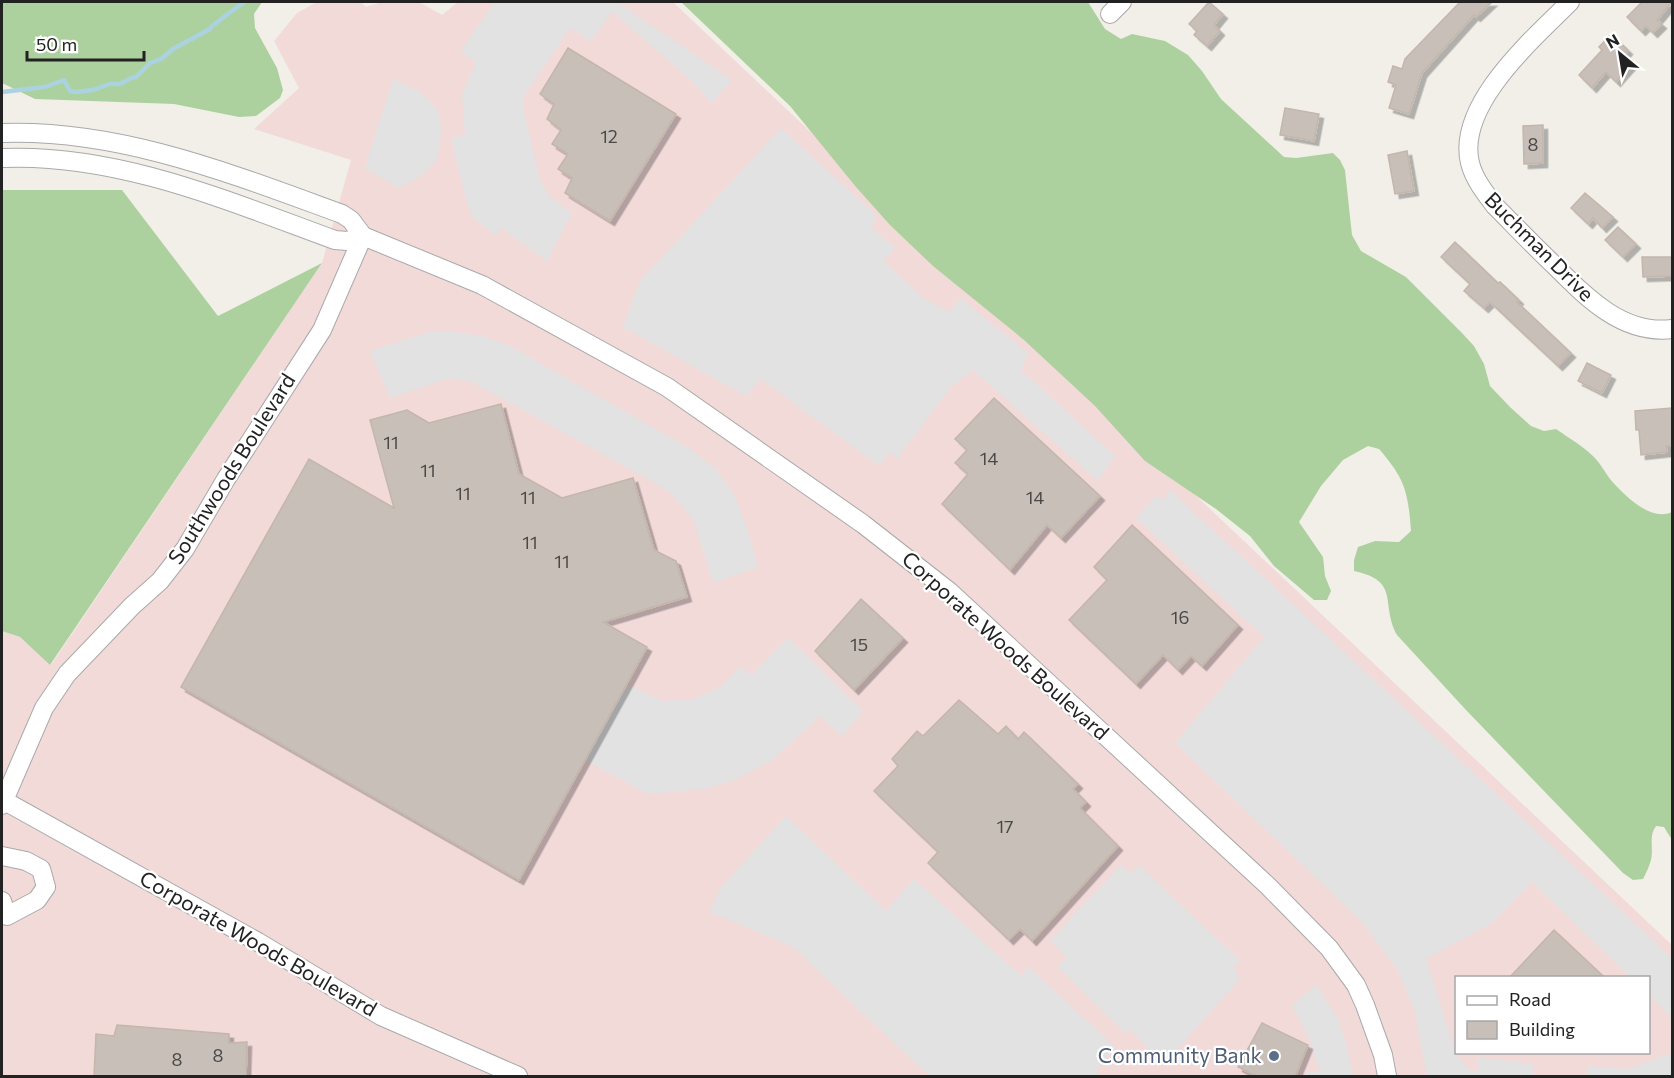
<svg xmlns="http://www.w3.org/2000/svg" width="1674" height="1078" font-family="Commissioner,sans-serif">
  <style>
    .commercial { fill: #f2dad9; fill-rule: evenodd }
    .forest { fill: #add19e }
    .parking { fill: #e2e2e2 }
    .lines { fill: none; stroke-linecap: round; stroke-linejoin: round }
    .stream { stroke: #aad3df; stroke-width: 4.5 }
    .building { fill: #c7bfb8; stroke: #c4b6ab; stroke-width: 1.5; filter: url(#shadow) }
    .minor-casing { stroke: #a9a9a9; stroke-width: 20 }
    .minor { stroke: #fff; stroke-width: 18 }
    .service-dot { fill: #5c6f8a; stroke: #fff; stroke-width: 2 }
    .labels { text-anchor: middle; stroke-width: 4.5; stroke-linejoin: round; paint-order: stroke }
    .number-label { font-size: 18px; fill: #4b4948 }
    .street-label { font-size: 21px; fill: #222; stroke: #fff }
    .service-label { font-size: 21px; fill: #4e5e75; stroke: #fff; text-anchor: end }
  </style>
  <defs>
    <filter id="shadow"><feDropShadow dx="4.5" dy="4.5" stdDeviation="0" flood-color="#0004"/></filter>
  </defs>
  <rect width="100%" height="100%" fill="#f2efe9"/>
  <path class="commercial" d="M317 2H361L366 7 382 2H419L442 15 458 2H673L1672 945V1076H2V631L20 637 51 665 322 263 351 160 254 129 299 88 274 41 297 13ZM1456 978H1648V1052H1456Z"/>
  <g class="forest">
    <path d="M2 2H262L254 14 255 28 277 68 283 90 280 98 256 116 239 117 174 104 35 99 2 83Z"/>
    <path d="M681 2H1088L1105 29 1121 39 1132 34 1165 41 1188 55 1202 71 1221 99 1284 157 1296 158 1333 153 1340 160 1345 170 1352 235 1361 251 1406 277 1462 333 1474 346 1484 364 1490 386 1510 407 1531 426 1544 431 1556 429C1569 438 1583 446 1594 457 1600 463 1605 472 1610 479 1624 495 1650 522 1672 512V840L1664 827 1656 826C1648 837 1654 848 1651 860 1649 867 1646 873 1643 879L1633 880 1623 873 1466 710 1397 635C1380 603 1401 581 1354 571V560L1358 547 1375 541 1399 542 1411 531C1408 491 1405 479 1379 449L1368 446 1343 460 1321 486 1299 522 1323 557 1325 576 1331 591 1327 600H1314L1274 566 1250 536 1216 509 1145 461 1095 406 1024 340 933 266 890 225 856 187 790 106Z"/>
    <path d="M2 190H122L218 316 322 263 50 665 20 637 2 631Z"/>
  </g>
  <g class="parking">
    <path d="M494 2H617L732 80 711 103 695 84 612 11 591 42 570 28 524 96V112L540 180 550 197 572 213 547 261 501 228 496 236 473 218 467 203 451 139 465 134 462 94 476 63 461 51Z"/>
    <path d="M393 79 420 92 432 103 440 116 441 135 437 160 421 176 398 188 365 168Z"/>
    <path d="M781 128 877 216 870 226 895 248 884 261 923 298 950 312 960 298 1028 353 1021 370 1115 456 1098 481 973 370 951 387 897 459 890 452 879 466 761 379 746 396 623 327 640 281Z"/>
    <path d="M429 332H455L482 336 510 346 689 448 716 469 734 494 748 531 758 567 713 583 694 521 675 497 655 483 472 382 450 378 390 398 370 351Z"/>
    <path d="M1170 490 1672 958V1018L1649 995 1648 978 1630 977 1532 882 1492 923 1426 959 1457 1056 1468 1069 1479 1072 1477 1057 1533 1064 1534 1076H1427L1414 1008 1396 967 1361 921 1175 743 1264 637 1136 518 1156 496 1163 500Z"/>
    <path d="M788 638 863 711 842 737 820 715 815 721 771 761 735 780 704 789 674 792 648 794 585 760 626 684 662 701 694 699 720 687 740 667 752 675Z"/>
    <path d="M786 816 886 911 914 879 1021 976 1029 967 1116 1048 1096 1070 1101 1076H929L793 947 710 912 720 888Z"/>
    <path d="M1121 865 1131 874 1139 865 1240 961 1233 968 1241 978 1164 1064 1129 1029 1126 1034 1058 967 1066 957 1050 940Z"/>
    <path d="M1316 984 1337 1017 1345 1039 1353 1076H1307V1072H1320L1308 1036 1292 1006Z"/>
    <path d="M1672 1053V1076H1587L1588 1066 1628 1069Z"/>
  </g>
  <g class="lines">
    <path class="stream" d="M2 92 45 87 64 80 70 91 76 92 93 90 110 84H120L131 78 136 77 150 63 161 59 173 49 210 29 212 26 244 2"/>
  </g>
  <g class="building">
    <path d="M1209 2 1223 14 1214 25 1220 31 1207 46 1194 35 1197 31 1189 24Z"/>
    <path d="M1460 2H1492L1476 17 1474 15 1422 73 1409 114 1389 108 1396 85 1388 82 1393 66 1402 69 1405 59Z"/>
    <path d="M1642 2H1672L1657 20 1662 24 1653 33 1646 26 1641 31 1627 17Z"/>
    <path d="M1611 34 1628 50 1622 57 1631 65 1616 82 1606 72 1592 88 1579 75 1602 50 1599 47Z"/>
    <path d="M568 48 676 114 610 221 565 193 572 178 558 169 568 154 552 144 561 130 547 119 554 104 540 94Z"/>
    <path d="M1285 108 1319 114 1314 141 1280 135Z"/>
    <path d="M1543 125V163L1524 164 1523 126Z"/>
    <path d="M1407 151 1414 191 1395 194 1388 155Z"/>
    <path d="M1585 193 1613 217 1602 228 1593 218 1588 224 1571 208Z"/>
    <path d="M1618 227 1636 244 1623 257 1605 240Z"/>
    <path d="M1455 242 1498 283 1500 282 1519 300 1517 302 1571 353 1558 366 1490 302 1484 308 1464 291 1470 284 1441 257Z"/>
    <path d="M1642 257H1672V276L1643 277Z"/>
    <path d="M1587 363 1611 375 1602 393 1578 381Z"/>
    <path d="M994 398 1100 496 1061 538 1047 525 1010 570 942 504 968 474 955 463 967 450 955 439Z"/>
    <path d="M501 404 519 474 562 498 633 478 654 550 676 561 687 597 603 622 647 647 519 880 181 687 309 459 394 508 370 420 407 410 429 423Z"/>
    <path d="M1672 408V446H1666L1667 452 1641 455 1639 430H1636L1635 411Z"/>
    <path d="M1132 525 1238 625 1202 666 1191 656 1178 670 1163 655 1136 684 1069 620 1107 580 1094 567Z"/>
    <path d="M861 599 903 638 854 690 815 651Z"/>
    <path d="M959 700 998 734 1006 726 1018 739 1024 732 1078 784 1073 789 1086 802 1080 808 1118 846 1032 941 1020 929 1009 940 928 863 938 852 874 791 898 766 892 759 917 731 923 736Z"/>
    <path d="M1554 930 1605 978H1509Z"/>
    <path d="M1262 1023 1308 1045 1295 1077H1258L1238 1067Z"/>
    <path d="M117 1025 229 1034V1043L247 1042 246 1077H94L96 1034 114 1036Z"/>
  </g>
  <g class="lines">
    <g class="minor-casing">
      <g id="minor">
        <path d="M1570 2C1533 39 1456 105 1470 163 1474 179 1485 193 1495 206 1515 226 1534 246 1554 265 1587 298 1623 335 1672 329"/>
        <path d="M1110 14 1122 2"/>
        <path d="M2 133C120 129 232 174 342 214L351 220 363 236 482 285 667 387 863 524 950 592 1268 886 1329 948 1356 985 1365 1005 1383 1055 1387 1076"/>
        <path d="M2 158C117 153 228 201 335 240L347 241 363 236"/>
        <path d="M3 800 258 942 381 1016 518 1076"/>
        <path d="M2 805 44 708 67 674 132 606 160 581 185 549 226 479 322 330 363 236"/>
        <path d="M2 856 26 861 41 869 46 887 37 900 7 916 2 901"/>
      </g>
    </g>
    <use href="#minor" class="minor"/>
  </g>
  <circle class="service-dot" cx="1274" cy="1056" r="6"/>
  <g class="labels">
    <g class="number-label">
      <text x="609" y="143">12</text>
      <text x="1533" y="151">8</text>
      <text x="391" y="449">11</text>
      <text x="989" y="465">14</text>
      <text x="428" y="477">11</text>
      <text x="463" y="500">11</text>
      <text x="528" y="504">11</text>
      <text x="1035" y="504">14</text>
      <text x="530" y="549">11</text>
      <text x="562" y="568">11</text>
      <text x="1180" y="624">16</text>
      <text x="859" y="651">15</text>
      <text x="1005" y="833">17</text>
      <text x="218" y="1062">8</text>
      <text x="177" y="1066">8</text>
    </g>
    <g class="street-label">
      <text transform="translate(1539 247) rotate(45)" y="7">Buchman Drive</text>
      <text transform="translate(232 469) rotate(-58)" y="7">Southwoods Boulevard</text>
      <text transform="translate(1005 646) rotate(42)" y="7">Corporate Woods Boulevard</text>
      <text transform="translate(258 944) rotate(30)" y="7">Corporate Woods Boulevard</text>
    </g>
    <g class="service-label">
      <text x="1262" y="1063">Community Bank</text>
    </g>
  </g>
  <rect width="1674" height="1078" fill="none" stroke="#222222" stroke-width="6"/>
  <rect x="1455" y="976" width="195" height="78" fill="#ffffff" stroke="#a7a7a7" stroke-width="1.5"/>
  <rect x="1467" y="996" width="30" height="9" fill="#ffffff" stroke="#a7a7a7" stroke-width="1.5"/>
  <text x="1509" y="1006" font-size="18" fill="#222222">Road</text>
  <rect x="1467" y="1021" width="30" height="18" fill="#c7bfb8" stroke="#a7a7a7" stroke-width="1.5"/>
  <text x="1509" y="1036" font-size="18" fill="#222222">Building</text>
  <g transform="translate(1620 54) rotate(330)" stroke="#ffffff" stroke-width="4.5" paint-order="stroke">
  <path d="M0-4.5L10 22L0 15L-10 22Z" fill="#222222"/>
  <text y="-9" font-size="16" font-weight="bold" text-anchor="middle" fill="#222222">N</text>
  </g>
  <path d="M27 51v9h117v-9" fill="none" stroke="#222222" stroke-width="3"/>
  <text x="36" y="51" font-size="18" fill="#222222" stroke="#ffffff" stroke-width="4.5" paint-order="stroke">50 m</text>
</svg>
